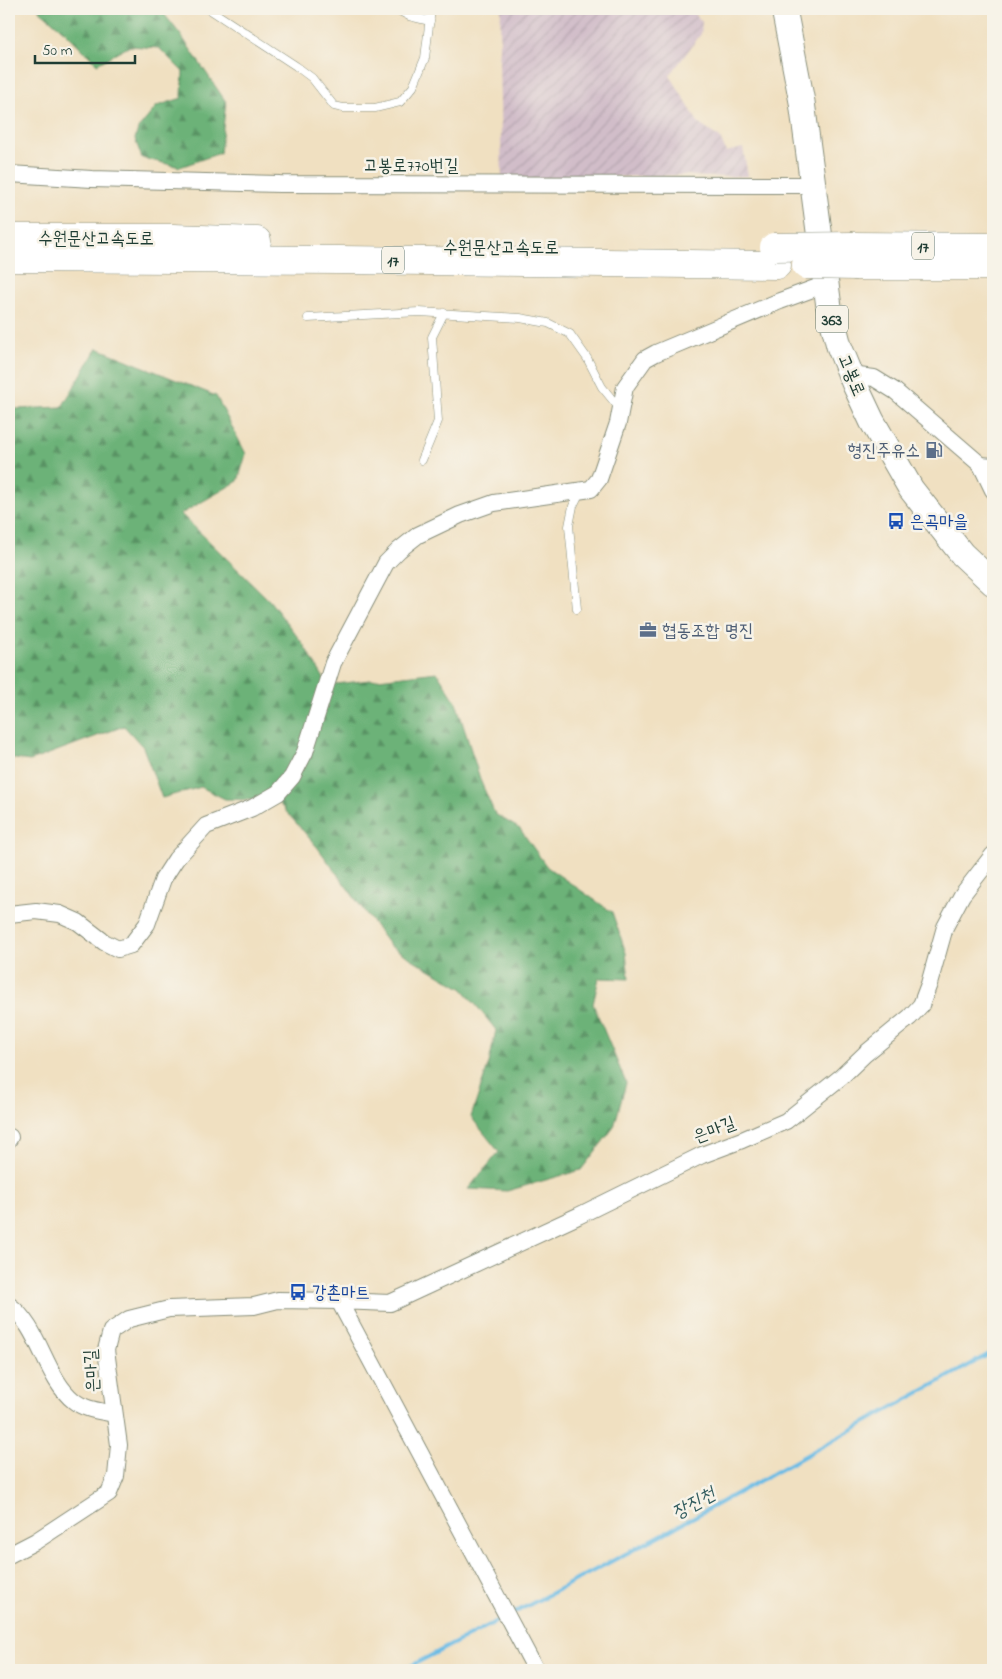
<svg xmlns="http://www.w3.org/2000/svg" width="1002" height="1679" font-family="'Indie Flower','Poor Story',sans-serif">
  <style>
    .industrial { fill: url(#industrial-furrows) }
    .forest { fill: url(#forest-firs); stroke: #467856 }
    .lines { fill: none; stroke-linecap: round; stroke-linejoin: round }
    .stream { stroke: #6abce5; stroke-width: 4 }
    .lane-casing { stroke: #888e7a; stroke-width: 9 }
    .street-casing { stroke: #888e7a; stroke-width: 18 }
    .primary-casing { stroke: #888e7a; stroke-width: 27 }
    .highway-casing { stroke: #888e7a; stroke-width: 29 }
    .lane { stroke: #fff; stroke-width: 8 }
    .street { stroke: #fff; stroke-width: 16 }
    .primary { stroke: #fff; stroke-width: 25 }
    .highway { stroke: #fff; stroke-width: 28 }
    .highway-bridge-casing { stroke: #888e7a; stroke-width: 29; stroke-linecap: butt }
    .highway-bridge { stroke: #fff; stroke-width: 28 }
    .labels { text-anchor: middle; stroke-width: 5; stroke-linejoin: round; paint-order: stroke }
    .shield { fill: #f7f3e8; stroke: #60746a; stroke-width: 1 }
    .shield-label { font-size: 16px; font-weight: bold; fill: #1f3d34 }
    .street-label { font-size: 18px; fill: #1f3d34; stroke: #f7f3e8 }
    .service-label { font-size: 18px; fill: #4e5e75; stroke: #f7f3e8; text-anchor: end }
    .transit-label { font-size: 18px; fill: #164399; stroke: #f7f3e8; text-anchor: start }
    .water-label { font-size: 19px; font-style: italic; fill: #325d60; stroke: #f7f3e8 }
  </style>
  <defs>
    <pattern id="industrial-furrows" width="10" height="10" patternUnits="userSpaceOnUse" patternTransform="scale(1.25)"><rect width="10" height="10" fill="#d1bdc9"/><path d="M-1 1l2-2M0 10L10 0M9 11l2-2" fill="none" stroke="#b3a3ad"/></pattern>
    <pattern id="forest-firs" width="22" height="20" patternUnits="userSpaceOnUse" patternTransform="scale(1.25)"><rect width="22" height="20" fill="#6cb278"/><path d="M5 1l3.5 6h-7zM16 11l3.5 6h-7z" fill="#589263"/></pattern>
  </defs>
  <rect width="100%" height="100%" fill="#f7f3e8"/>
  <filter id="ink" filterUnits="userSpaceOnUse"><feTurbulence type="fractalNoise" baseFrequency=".02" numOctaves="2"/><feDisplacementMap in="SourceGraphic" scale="10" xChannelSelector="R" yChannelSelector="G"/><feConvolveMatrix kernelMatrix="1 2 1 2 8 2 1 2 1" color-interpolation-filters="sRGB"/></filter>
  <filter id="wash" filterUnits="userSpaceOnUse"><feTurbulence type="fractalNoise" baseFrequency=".0096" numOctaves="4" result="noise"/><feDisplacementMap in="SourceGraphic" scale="20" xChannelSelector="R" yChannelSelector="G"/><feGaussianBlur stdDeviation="1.12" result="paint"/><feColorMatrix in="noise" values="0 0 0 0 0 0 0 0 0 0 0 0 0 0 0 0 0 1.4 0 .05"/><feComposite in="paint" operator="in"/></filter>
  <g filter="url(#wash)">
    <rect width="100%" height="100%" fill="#f0e0c1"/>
    <path class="industrial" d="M501 9H691L702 22 701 34 670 75 699 124 720 138 726 152 743 148 748 176 704 177 686 175 502 180 499 62Z"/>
    <g class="forest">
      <path d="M38 9H160L180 34 226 102 220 153 180 167 142 158 135 139 138 129 157 106 182 98 183 72 159 48 130 46 97 64 65 32Z"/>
      <path d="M97 348 216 396 246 454 238 481 181 514 269 600 303 644 328 685 437 672 456 702 481 782 495 814 520 829 547 867 612 912 626 953 629 979 599 978 593 1004 626 1083 614 1127 581 1170 507 1191 468 1189 499 1152 471 1117 489 1063 496 1030 463 989 390 946 318 848 277 801 225 799 201 787 162 798 143 747 124 726 30 761 9 758V401L15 409 62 407Z"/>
    </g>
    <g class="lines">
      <g class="stream">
        <path d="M512 1614 665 1533 993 1352"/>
        <path d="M403 1670 503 1618"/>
      </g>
    </g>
  </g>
  <g filter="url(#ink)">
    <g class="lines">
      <g class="lane-casing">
        <g id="lane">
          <path d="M209 9 296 66 312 78 334 106 343 108H375L400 102 413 87 425 58 431 9"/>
          <path d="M396 9 409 16 430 21"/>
          <path d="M308 318 419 312 520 318 548 323 570 334 587 358 602 387 620 409"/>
          <path d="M422 460 438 421 432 337 444 313"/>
          <path d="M577 609 569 526 573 506 580 492"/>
        </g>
      </g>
      <g class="street-casing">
        <g id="street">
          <path d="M9 174 92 179 280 184 813 185"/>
          <path d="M851 375 874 378 895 391 981 465 993 466"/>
          <path d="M981 465 993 490"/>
          <path d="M9 914 36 911 60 914 78 922 104 942 118 949 131 945 147 924 163 879 176 859 206 826 252 808 278 793 292 777 305 752 333 663 386 563 399 550 418 535 460 515 494 503 591 489 599 479 618 423 625 387 645 359 656 353 780 301 826 284"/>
          <path d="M9 1139 10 1137"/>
          <path d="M9 1305C40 1327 45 1378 74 1401 85 1410 101 1411 114 1414"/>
          <path d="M9 1555 36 1541 109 1493 116 1476 119 1445 106 1350 111 1331 129 1319 169 1309 254 1306 278 1300 339 1301"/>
          <path d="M536 1670 339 1301 390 1303 578 1216 702 1155 742 1140 786 1121 841 1077 865 1054 910 1017 921 1005 929 984 945 927 962 895 993 855"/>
        </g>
      </g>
      <g class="primary-casing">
        <path id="primary" d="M784 9 802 102 829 307 839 346 855 385 872 421 911 489 962 554 993 583"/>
      </g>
      <g class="highway-casing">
        <g id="highway">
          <path d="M9 238H173L257 241"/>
          <path d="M853 246 993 247"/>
          <path d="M9 258 340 260 777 265"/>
          <path d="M856 266H993"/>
        </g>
      </g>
      <use href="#lane" class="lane"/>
      <use href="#street" class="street"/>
      <use href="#primary" class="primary"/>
      <use href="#highway" class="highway"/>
      <g class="highway-bridge-casing">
        <g id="highway-bridge">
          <path d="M774 247 853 246"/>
          <path d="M806 265 856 266"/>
        </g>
      </g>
      <use href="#highway-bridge" class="highway-bridge"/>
    </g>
  </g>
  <defs>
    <g id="fuel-bare" transform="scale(1.35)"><path d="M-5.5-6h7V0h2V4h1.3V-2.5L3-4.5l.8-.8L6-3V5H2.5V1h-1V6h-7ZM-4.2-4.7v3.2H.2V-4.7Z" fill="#5c6f8a" stroke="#f7f3e8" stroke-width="2.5" paint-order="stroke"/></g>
    <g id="bus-bare" transform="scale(1.35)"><path d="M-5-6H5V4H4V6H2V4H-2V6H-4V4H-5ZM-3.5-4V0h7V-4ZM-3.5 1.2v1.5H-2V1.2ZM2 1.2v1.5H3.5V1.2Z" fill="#1a4fb4" stroke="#f7f3e8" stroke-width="2.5" paint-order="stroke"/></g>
    <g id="office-bare" transform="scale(1.35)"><path d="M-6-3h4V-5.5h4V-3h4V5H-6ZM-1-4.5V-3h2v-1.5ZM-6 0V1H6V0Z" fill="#5c6f8a" stroke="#f7f3e8" stroke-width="2.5" paint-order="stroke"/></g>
  </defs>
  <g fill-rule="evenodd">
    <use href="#fuel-bare" x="934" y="450"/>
    <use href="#bus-bare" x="896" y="521"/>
    <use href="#office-bare" x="648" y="630"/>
    <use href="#bus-bare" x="298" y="1292"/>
  </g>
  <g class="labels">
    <g class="shield">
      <rect x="912" y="232.5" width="22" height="27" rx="4"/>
      <rect x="382" y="246.5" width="22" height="27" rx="4"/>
      <rect x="816" y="305.5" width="32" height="27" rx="4"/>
    </g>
    <g class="shield-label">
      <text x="923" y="252">17</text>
      <text x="393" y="266">17</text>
      <text x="832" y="325">363</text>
    </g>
    <g class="street-label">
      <text x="411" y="171">고봉로770번길</text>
      <text x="96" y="244">수원문산고속도로</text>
      <text x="501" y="253">수원문산고속도로</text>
      <text transform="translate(852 375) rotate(67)" y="6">고봉로</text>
      <text transform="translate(714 1129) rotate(-21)" y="6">은마길</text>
      <text transform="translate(91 1371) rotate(-93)" y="6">은마길</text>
    </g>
    <g class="service-label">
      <text x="920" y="456">형진주유소</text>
      <text x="662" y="636" text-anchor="start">협동조합 명진</text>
    </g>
    <g class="transit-label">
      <text x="910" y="527">은곡마을</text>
      <text x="312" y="1298">강촌마트</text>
    </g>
    <g class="water-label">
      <text transform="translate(693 1502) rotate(-29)" y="7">장진천</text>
    </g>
  </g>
  <rect width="1002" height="1679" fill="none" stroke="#f7f3e8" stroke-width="30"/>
  <path d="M35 55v8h100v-8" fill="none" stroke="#1f3d34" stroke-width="2.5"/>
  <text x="42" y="55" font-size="15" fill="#1f3d34" stroke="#f7f3e8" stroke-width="4" paint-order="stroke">50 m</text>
</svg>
